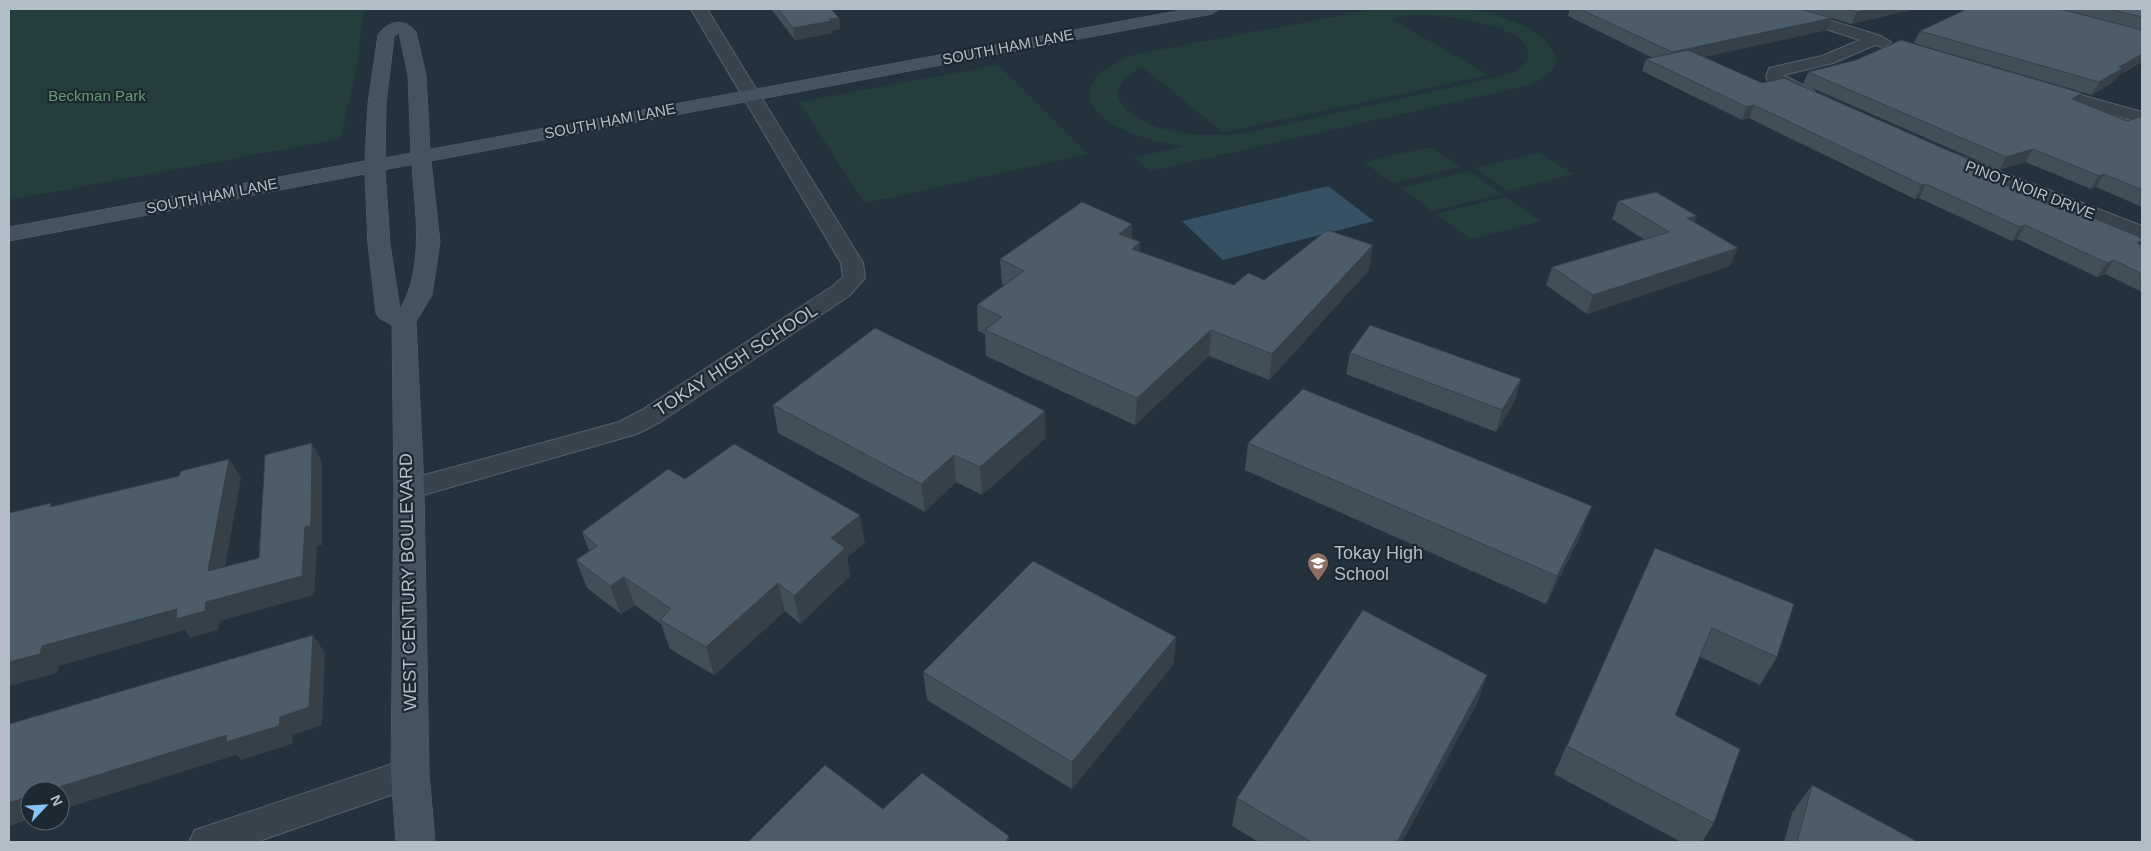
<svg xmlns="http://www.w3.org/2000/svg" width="2151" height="851" font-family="Arial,sans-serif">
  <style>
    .green { fill: #253e3d; fill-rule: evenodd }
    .water { fill: #375164 }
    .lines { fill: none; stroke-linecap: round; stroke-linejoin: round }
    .street-casing { stroke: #55616b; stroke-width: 2 }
    .secondary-casing { stroke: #55616b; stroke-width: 1 }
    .street { fill: #37434d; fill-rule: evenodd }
    .secondary { fill: #455360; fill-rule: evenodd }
    .wall { fill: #414f59 }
    .shaded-wall { fill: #354049 }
    .building { fill: #4c5c68; stroke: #354049 }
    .labels { text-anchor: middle; stroke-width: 4.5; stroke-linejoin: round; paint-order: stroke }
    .far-street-label { font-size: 15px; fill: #b3bec8; stroke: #1c2832 }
    .far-park-label { font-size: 15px; fill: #6a996e; stroke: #1c2832 }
    .street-label { font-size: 18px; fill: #b3bec8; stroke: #1c2832 }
    .poi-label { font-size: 18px; fill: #b3bec8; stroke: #1c2832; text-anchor: start }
  </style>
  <rect width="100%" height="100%" fill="#23323d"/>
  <g class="green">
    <path d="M9 9H364L356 72 340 139 9 200Z"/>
    <path d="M1376 9C1404 9 1433 7 1461 9 1489 11 1553 28 1557 61 1551 78 1534 83 1517 88L1150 171 1135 158 1183 146C1163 143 1142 139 1124 130 1066 103 1089 70 1137 54ZM1413 15C1435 14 1542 23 1527 62L1516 71 1498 77 1256 131C1217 138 1167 138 1133 115 1126 110 1118 103 1118 94 1118 80 1131 72 1142 67L1223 132 1489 75 1391 19 1151 64Z"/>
    <path d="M998 65 1088 154 865 203 799 102Z"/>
    <path d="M1430 147 1461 167 1393 183 1364 162Z"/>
    <path d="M1539 153 1574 174 1508 191 1474 168Z"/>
    <path d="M1469 171 1502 194 1432 211 1401 188Z"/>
    <path d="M1506 197 1541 221 1470 239 1436 214Z"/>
  </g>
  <path class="water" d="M1328 186 1374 221 1223 260 1182 221Z"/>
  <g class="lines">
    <g class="street-casing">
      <g id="street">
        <path d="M691 9H707L863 263 865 278 849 296 660 422 637 434 409 499 399 496 395 489 399 482 619 422 642 410 833 286 843 277 841 263Z"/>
        <path d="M1771 9H1793L1881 36 1891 42 1883 47 1875 45 1833 63 1783 75 1814 91 1817 95 1814 99H1802L1768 81 1766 77 1769 68 1822 56 1860 40 1773 12Z"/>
        <path d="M2045 85 2142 112V123L2039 94 2036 90 2039 86Z"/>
        <path d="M1947 151 2142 226V239L1940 161 1937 157 1940 153Z"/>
        <path d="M410 758 423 762 428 773 423 784 256 842H189L195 830Z"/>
      </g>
    </g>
    <g class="secondary-casing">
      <path id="secondary" d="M1188 9H1220L1212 14 431 161 440 242 432 295 416 322 424 489 429 773 435 842H396L391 773 394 489 392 325 379 318 376 313 368 244 365 174 9 241V227L365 161 368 104 378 35C387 21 405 17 416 32L426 75 430 149ZM399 33 408 75 411 153 385 158 386 104 394 37ZM412 165C415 212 425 266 400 309L390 244 385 170Z"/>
    </g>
    <use href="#street" class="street"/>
    <use href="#secondary" class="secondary"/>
  </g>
  <g class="wall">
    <path d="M771 9H831L839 18 840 29 832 31 833 33 795 40Z"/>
    <path d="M1570 9H1915L1851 24 1832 18 1827 30 1704 57 1762 83 1981 165 1978 172 2142 245V292L2105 274 2097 277 2017 239 2012 241 1919 198 1915 199 1749 118 1742 120 1642 71 1646 59 1653 58 1568 16Z"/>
    <path d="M1967 9H2142V62L2119 75 2115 81 2092 95 1914 43 1920 31Z"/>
    <path d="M1808 72 2077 101 2127 121 2142 116V207L2096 187 2091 189 2025 162 1999 170 1803 84Z"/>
    <path d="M1618 201 1694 222 1730 266 1587 314 1546 285 1552 267 1645 240 1612 219Z"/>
    <path d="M1132 224V239L1140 242 1139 252 1234 285 1264 280 1369 270 1269 380 1209 356 1135 425 986 356 985 334 978 331 977 305 1004 285 1002 284 1000 259Z"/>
    <path d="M1350 353 1515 401 1496 432 1346 374Z"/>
    <path d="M773 405 1046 438 982 495 956 482 925 512 778 433Z"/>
    <path d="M1248 443 1581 534 1546 604 1245 470Z"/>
    <path d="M685 479 865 543 847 557 850 576 800 624 785 611 714 675 670 649 661 624 635 605 621 614 587 588 576 560 589 551 582 532Z"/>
    <path d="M1655 548 1777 657 1760 685 1700 657 1675 715 1714 823 1702 842H1681L1554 774Z"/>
    <path d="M1176 637 1173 665 1072 789 927 700 923 672Z"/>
    <path d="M1487 675 1477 703 1402 842H1259L1232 826 1237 798Z"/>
    <path d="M1812 785 1918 842H1784L1792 813Z"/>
  </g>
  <g class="shaded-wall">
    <path d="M1872 9H1915L1851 24 1857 12Z"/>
    <path d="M839 18 840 29 832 31 833 33 795 40 793 28Z"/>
    <path d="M1832 18 1827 30 1668 65 1672 52Z"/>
    <path d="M2142 54V62L2119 75 2115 81 2092 95 2099 82 2119 67Z"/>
    <path d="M2082 93 2075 105 2072 99Z"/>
    <path d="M1754 105 1749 118 1742 120 1747 107Z"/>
    <path d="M2033 149 2025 162 1999 170 2006 157Z"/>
    <path d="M1981 165 1974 178 1970 169Z"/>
    <path d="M2104 174 2096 187 2091 189 2099 176Z"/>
    <path d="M1926 184 1919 198 1915 199 1922 185Z"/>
    <path d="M1697 216 1690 233 1687 218Z"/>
    <path d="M1132 224V248L1119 234Z"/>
    <path d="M2025 225 2017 239 2012 241 2020 227Z"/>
    <path d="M1140 242 1139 267 1132 249Z"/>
    <path d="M1373 245 1369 270 1269 380 1272 354Z"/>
    <path d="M1738 248 1730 266 1587 314 1593 295Z"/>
    <path d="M2114 260 2105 274 2097 277 2107 263Z"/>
    <path d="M1211 330 1209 356 1135 425 1137 398Z"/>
    <path d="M1521 379 1515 401 1496 432 1502 410Z"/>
    <path d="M1045 411 1046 438 982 495 980 467Z"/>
    <path d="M312 443 322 462V545L317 546 314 595 220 621 218 630 190 638 185 630 59 666 57 673 9 686V662L42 646 302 576Z"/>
    <path d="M954 455 956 482 925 512 921 484Z"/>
    <path d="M229 459 241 478 221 590 208 571Z"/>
    <path d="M1592 506 1581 534 1546 604 1557 576Z"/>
    <path d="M860 515 865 543 847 557 850 576 800 624 794 596 831 538Z"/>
    <path d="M624 577 635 605 621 614 610 586Z"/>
    <path d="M778 583 785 611 714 675 706 647Z"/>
    <path d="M313 635 325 653 322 725 293 735 292 744 241 760 236 755 60 810V791H46Z"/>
    <path d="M1176 637 1173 665 1072 789V762Z"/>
    <path d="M1487 675 1477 703 1402 842H1397Z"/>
    <path d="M30 796V819L9 826V803Z"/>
    <path d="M1009 836 1010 842H1005Z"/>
  </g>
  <g class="building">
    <path d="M778 9H831L839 18 829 19 831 21 793 28Z"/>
    <path d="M1580 9H1800L1832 18 1672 52Z"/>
    <path d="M1844 9H1872L1857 12Z"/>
    <path d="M1967 9H2060L2142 30V54L2119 67 2123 68 2099 82 1920 31Z"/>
    <path d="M2109 9H2142V17Z"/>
    <path d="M1901 40 2082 93 2072 99 2127 121 2142 116V190L2104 174 2099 176 2033 149 2006 157 1808 72 1856 60Z"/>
    <path d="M1688 50 1762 83 1784 78 1981 165 1970 169 2061 210 2067 207 2142 238V241L2137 243 2142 245V274L2114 260 2107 263 2025 225 2020 227 1926 184 1922 185 1754 105 1747 107 1646 59Z"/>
    <path d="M1656 192 1697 216 1687 218 1738 248 1593 295 1552 267 1669 232 1618 201Z"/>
    <path d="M1082 202 1132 224 1119 234 1140 242 1132 249 1234 285 1248 273 1264 280 1327 230 1373 245 1272 354 1211 330 1137 398 985 330 1002 317 977 305 1024 271 1000 259Z"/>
    <path d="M1370 325 1521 379 1502 410 1350 353Z"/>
    <path d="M875 328 1045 411 980 467 954 455 921 484 773 405Z"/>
    <path d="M1303 389 1592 506 1557 576 1248 443Z"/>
    <path d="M312 443 311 526 305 527 302 576 206 602 205 611 176 619 177 609 42 646 40 654 9 662V513L51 503 50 507 179 476 181 471 229 459 208 571 259 558 265 455Z"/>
    <path d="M734 444 860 515 831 538 845 548 794 596 778 583 706 647 660 620 671 609 624 577 610 586 576 560 597 546 582 532 668 469 685 479Z"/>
    <path d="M1655 548 1794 604 1777 657 1712 628 1675 715 1740 749 1714 823 1567 746Z"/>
    <path d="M1033 561 1176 637 1072 762 923 672Z"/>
    <path d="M1363 610 1487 675 1397 842H1311L1237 798Z"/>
    <path d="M313 635 309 707 280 717 279 726 226 742 227 735 46 791H30V796L9 803V724Z"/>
    <path d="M825 765 883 809 922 773 1009 836 1005 842H748Z"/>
    <path d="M1812 785 1918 842H1797Z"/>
  </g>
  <defs>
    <g id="school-pin" transform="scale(1.125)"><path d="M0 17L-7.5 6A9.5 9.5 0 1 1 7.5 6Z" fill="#8d6e63" stroke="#1c2832"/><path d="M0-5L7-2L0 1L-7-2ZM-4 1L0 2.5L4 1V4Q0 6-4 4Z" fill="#fff"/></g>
  </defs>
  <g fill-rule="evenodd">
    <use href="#school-pin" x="1318" y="563"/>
  </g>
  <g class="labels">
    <g class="far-street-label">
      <text transform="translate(1008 47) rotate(-11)" y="5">SOUTH HAM LANE</text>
      <text transform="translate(610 121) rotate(-11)" y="5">SOUTH HAM LANE</text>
      <text transform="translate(2030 190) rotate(21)" y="5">PINOT NOIR DRIVE</text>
      <text transform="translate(212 196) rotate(-11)" y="5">SOUTH HAM LANE</text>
    </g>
    <g class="far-park-label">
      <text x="97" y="101">Beckman Park</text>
    </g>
    <g class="street-label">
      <text transform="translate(736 360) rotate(-33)" y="6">TOKAY HIGH SCHOOL</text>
      <text transform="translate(408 582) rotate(-91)" y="6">WEST CENTURY BOULEVARD</text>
    </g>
    <g class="poi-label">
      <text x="1334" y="559">Tokay High<tspan x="1334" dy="21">School</tspan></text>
    </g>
  </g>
  <rect width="2151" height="851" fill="none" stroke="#b3bec8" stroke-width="20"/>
  <g transform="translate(45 806) rotate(65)"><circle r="24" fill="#1c2832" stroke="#58646e"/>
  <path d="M0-4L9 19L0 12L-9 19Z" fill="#88c4f8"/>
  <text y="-8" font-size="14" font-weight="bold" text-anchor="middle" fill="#b3bec8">N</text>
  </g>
</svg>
